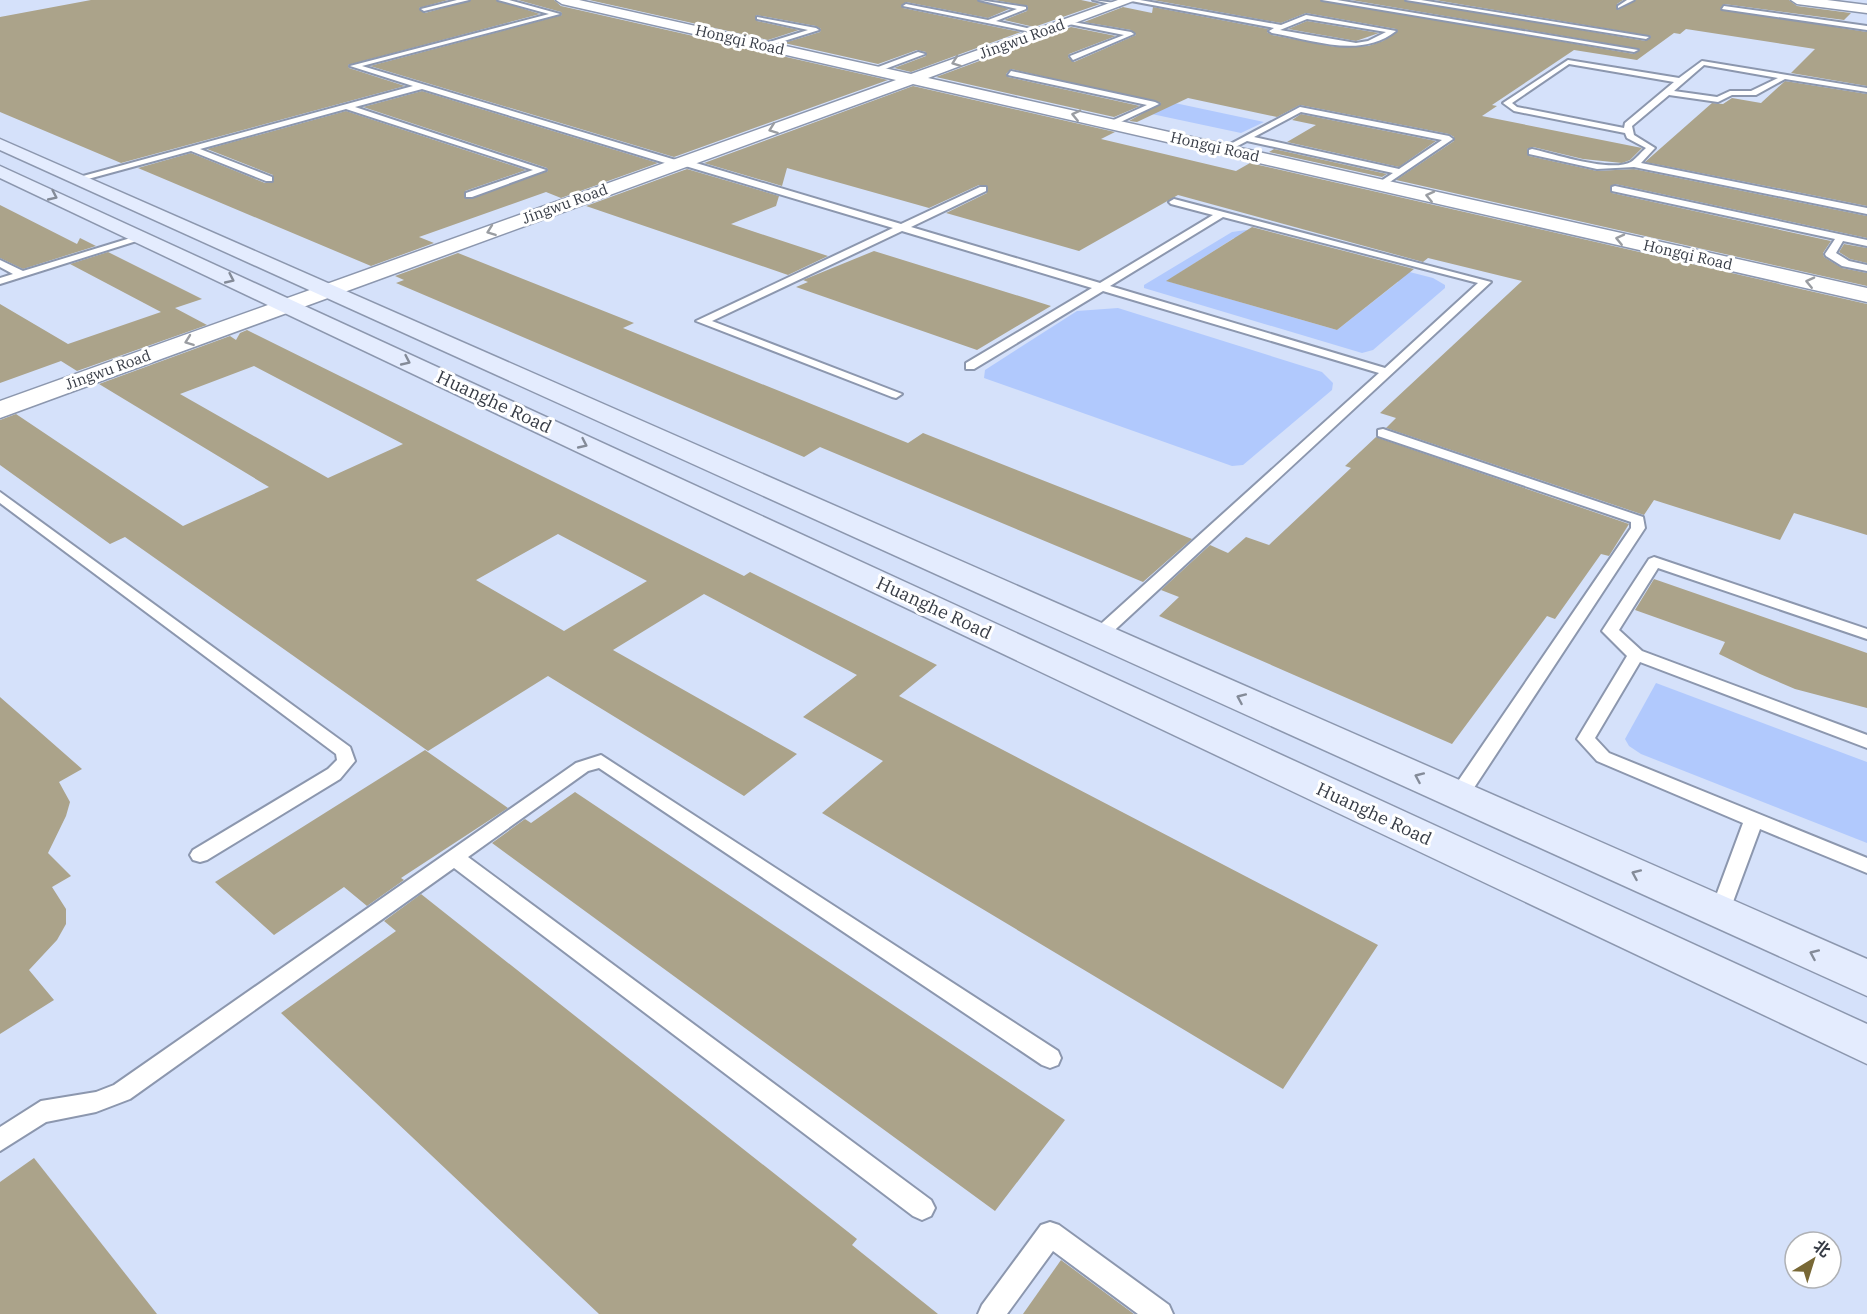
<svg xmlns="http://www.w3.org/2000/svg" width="1867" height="1314" font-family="'IBM Plex Serif','Noto Sans SC',serif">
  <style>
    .green { fill: #b1c9fd; fill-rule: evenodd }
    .building { fill: #aba38a; fill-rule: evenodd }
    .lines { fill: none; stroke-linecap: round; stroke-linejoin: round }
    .service-casing { stroke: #8c97ae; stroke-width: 4 }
    .minor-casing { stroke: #8c97ae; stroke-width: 3 }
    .tertiary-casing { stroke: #8c97ae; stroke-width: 3 }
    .secondary-casing { stroke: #8c97ae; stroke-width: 3 }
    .service { fill: #fff; fill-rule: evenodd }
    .minor { fill: #fff; fill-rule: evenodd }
    .tertiary { fill: #fff; fill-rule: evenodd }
    .secondary { fill: #e4ecfe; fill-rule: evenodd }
    .oneway { stroke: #9a9da2 }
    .oneway2 { stroke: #848b98 }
    .labels { text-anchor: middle; stroke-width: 6; stroke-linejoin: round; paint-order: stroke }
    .far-street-label { font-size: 15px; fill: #363b45; stroke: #fff }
    .street-label { font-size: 18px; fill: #363b45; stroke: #fff }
  </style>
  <rect width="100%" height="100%" fill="#d5e1fa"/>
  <g class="green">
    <path d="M1170 102 1264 122 1241 133 1147 113Z"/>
    <path d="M1246 230 1433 278 1445 285V288L1373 350 1362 353 1144 288V285L1232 232ZM1234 238 1398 281V282L1337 330 1167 281Z"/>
    <path d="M1118 308 1322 372 1333 383 1332 390 1243 465 1232 466 984 378 985 370 1077 311Z"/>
    <path d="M1656 683 1867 762V843L1641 754 1629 746 1625 739Z"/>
  </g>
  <g class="building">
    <path d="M91 0H448L419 8 425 13 471 0H496L540 14 348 65 349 68 405 86 121 163 0 112V17Z"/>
    <path d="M518 0H554L561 6 888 80 674 157 370 66 562 15 561 12Z"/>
    <path d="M589 0H977L1009 9 988 18 906 2 901 6 903 8 1021 32 911 72 894 68 926 56V52L917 50 878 64 784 43 820 32 821 29 816 26 756 15 757 21 799 30 768 40Z"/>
    <path d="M994 0H1081L1100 4 1034 27 1004 20 1027 11 1028 6Z"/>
    <path d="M1153 0H1320L1634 54 1640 49 1351 0H1404L1646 41 1651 36 1435 0H1623L1617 4 1618 10 1636 0H1789L1797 6 1851 13 1844 20 1724 4 1720 9 1867 32V86L1791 73 1815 49 1686 29 1680 34 1674 33 1637 60 1574 50 1492 105 1497 106 1482 116 1642 148 1630 160 1622 163 1583 159 1533 147 1527 149 1529 156 1597 171 1634 169 1867 216V238L1615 184 1610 187 1612 193 1831 241 1823 253 1824 257 1842 268 1867 273V286L1396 180 1454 141V137L1449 134 1300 105 1277 117 1188 98 1137 122 1129 121 1161 103 1011 69 1006 74 1008 77 1140 106 1114 117 936 77 1071 27 1116 36 1069 54 1068 57 1074 62 1136 35 1131 30 1084 22 1123 7 1152 13 1153 7 1268 29 1267 32 1272 35 1336 47 1368 46 1383 41 1398 31 1396 29 1306 13 1281 23Z"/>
    <path d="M1307 21 1379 33 1356 41 1288 29Z"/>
    <path d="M1785 81 1867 94V206L1645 162 1712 103 1723 104 1732 98 1761 103Z"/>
    <path d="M913 86 1115 132 1101 139 1236 171 1250 163 1867 304V535L1794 513 1780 540 1654 500 1644 515 1386 428 1396 418 1380 413 1522 281 1428 258 1423 262 1178 195 1079 251 946 213 987 193 986 185H979L929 208 787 168 782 186 704 163Z"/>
    <path d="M422 91 658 163 561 198 546 192 419 237 434 243 371 266 138 168 191 153 265 183H272L273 175 207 149 346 111 526 170 465 191 466 199 548 171 547 168 363 107Z"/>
    <path d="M1301 114 1436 141 1399 167 1287 142 1316 125 1292 120Z"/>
    <path d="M1274 149 1387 174 1382 177 1269 152Z"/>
    <path d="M687 169 779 196 776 206 731 224 828 256 788 275 586 206Z"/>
    <path d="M0 205 77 244 80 238 96 246 23 269 0 258Z"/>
    <path d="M1252 227 1414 269 1337 330 1166 281Z"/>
    <path d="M1844 244 1867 248V263L1850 259 1839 252Z"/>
    <path d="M874 251 1051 306 977 350 796 287 808 282 803 280Z"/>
    <path d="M108 252 202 299 175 308 207 325 77 371 61 361 0 383V304L68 344 161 312 70 264Z"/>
    <path d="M458 253 634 323 623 328 908 443 923 433 1192 539 1143 582 820 447 804 457 396 283 404 280 395 276Z"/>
    <path d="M247 330 744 576 750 572 937 665 899 696 1378 945 1283 1089 822 813 883 761 803 717 857 675 704 594 613 650 797 754 744 796 548 676 428 751 125 537 110 544 0 465V420L16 414 183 526 269 487 99 384 230 336 236 340 240 333ZM254 366 403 444 328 478 180 394ZM558 534 647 581 564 631 476 580Z"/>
    <path d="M1376 437 1629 524 1609 556 1601 554 1555 619 1547 616 1452 744 1159 616 1179 597 1161 590 1210 545 1228 553 1246 537 1269 545 1351 468 1345 466Z"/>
    <path d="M1654 579 1867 653V708L1795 689 1760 674 1719 654 1725 642 1635 610Z"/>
    <path d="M0 697 82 769 59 782 70 802 66 816 48 853 71 876 52 887 66 909V924L57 940 29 970 54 1000 0 1034Z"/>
    <path d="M425 750 508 808 401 878 404 880 367 906 344 887 274 935 215 882Z"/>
    <path d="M575 792 1065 1120 995 1211 492 843 525 819 531 823Z"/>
    <path d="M421 894 857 1239 852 1245 938 1314H599L281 1013 396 931 384 921Z"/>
    <path d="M34 1158 157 1314H0V1182Z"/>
    <path d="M1061 1260 1134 1314H1023Z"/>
  </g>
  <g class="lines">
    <g class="service-casing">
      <g id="service">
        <path d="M457 0H469L424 11 421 9Z"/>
        <path d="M498 0H509L560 14 362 66 679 161 686 160 901 224 980 187H986V191L911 227 1100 283 1213 215 1171 204 1169 202 1174 199 1491 282 1105 639H1093L1091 635 1093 631 1379 373 1103 291 974 369H966V363L1092 288 902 231 712 321 902 394 896 398 892 397 696 321 893 228 682 165 675 166 422 89 355 107 546 170 472 197H466V193L533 170 346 109 200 149 272 177V181H266L191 151 77 182 72 179 413 86 350 66 549 14ZM1223 217 1478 283 1385 368 1110 286Z"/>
        <path d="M979 0 1026 7V9L996 21 1044 32 1041 34 903 6 906 4 988 20 1017 9Z"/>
        <path d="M1093 0 1122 4 1119 6Z"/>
        <path d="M1126 0H1140L1281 25 1306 15 1396 31C1361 59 1313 40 1272 33L1269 31 1274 28ZM1307 19 1386 32 1368 41 1356 43 1280 30Z"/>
        <path d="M1322 0H1337L1638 50 1634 52Z"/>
        <path d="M1406 0H1421L1649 37 1646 39Z"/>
        <path d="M1627 0H1634L1618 8V6Z"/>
        <path d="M1724 6 1867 26V30L1722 9Z"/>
        <path d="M757 17 816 28 819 30 765 47 763 44 808 30 757 19Z"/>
        <path d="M1067 21 1131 32 1134 34 1073 60 1070 56 1124 35 1069 24Z"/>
        <path d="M918 52 925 54 877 72 870 70Z"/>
        <path d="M1568 60 1679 78 1702 61 1867 88V92L1785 79 1756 95H1732L1718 102 1669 95 1632 126 1634 135 1655 148 1641 163 1867 208V214L1634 167 1597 169 1529 154V150L1532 149C1555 154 1611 173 1631 162 1636 159 1641 152 1646 148L1627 138 1625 133 1514 111 1503 103ZM1569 64 1674 82 1625 123 1624 128 1517 107 1512 103ZM1704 65 1778 78 1751 91H1730L1717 97 1674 91Z"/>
        <path d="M1011 71 1155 102 1159 104 1112 126 1109 122 1147 105 1008 75Z"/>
        <path d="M1300 107 1449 136 1453 139 1381 188 1378 187V183L1393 173 1247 141 1228 151 1221 149ZM1301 112 1442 140 1399 169 1254 137Z"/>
        <path d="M1615 186 1867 240V246L1843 241 1836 253 1849 261 1867 265V271L1842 266 1826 256 1825 254 1835 239 1612 191V187Z"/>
        <path d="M137 236 146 238 0 284V278L13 274 0 267V260L23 271Z"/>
        <path d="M1383 429 1643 517 1645 528 1466 800H1452L1450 795 1452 790 1631 528V522L1378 436V430Z"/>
        <path d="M0 492 350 747 355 761 340 779 207 860 200 862 193 860 190 855 193 850 328 769 337 760 336 754 0 503Z"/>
        <path d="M1654 557 1867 629V639L1658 568 1619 630 1642 651 1867 735V748L1640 662 1595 738 1609 753 1867 858V873L1760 829 1727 918 1720 920 1713 918 1710 912 1743 823 1597 761 1577 739 1627 656 1602 631 1649 559Z"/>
        <path d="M601 755 1058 1051 1061 1058 1058 1065 1050 1068 1042 1065 599 768 588 771 468 857 931 1200 935 1208 931 1216 922 1220 913 1216 454 868 130 1099 96 1112 46 1122 0 1151V1127L41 1101 96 1092 114 1085 576 763Z"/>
        <path d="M1050 1222 1059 1225 1169 1305 1173 1314H1138L1053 1251 1007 1314H978L982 1305 1041 1225Z"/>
      </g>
    </g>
    <g class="minor-casing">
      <path id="minor" d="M556 0H579L911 74 1118 0H1136L928 78 1867 288V302L913 84 0 418V401L896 80 562 4Z"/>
    </g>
    <g class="tertiary-casing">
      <path id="tertiary" d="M1791 0H1827L1867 5V13L1797 4Z"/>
    </g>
    <g class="secondary-casing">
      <g id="secondary">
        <path d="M0 139 1867 959V996L0 150Z"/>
        <path d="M0 166 1867 1024V1064L0 178Z"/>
      </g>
    </g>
    <use href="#service" class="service"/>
    <use href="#minor" class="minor"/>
    <use href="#tertiary" class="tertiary"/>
    <use href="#secondary" class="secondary"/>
  </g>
  <defs><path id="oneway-chevron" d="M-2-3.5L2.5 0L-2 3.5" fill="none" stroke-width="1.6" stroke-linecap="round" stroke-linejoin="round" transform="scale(1.5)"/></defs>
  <g class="oneway">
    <use href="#oneway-chevron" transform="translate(956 62) rotate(160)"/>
    <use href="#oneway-chevron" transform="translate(1076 115) rotate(-167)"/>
    <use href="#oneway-chevron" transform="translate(773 129) rotate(160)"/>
    <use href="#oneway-chevron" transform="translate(1430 196) rotate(-167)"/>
    <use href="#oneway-chevron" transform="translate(491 231) rotate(160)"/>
    <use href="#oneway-chevron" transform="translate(1620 239) rotate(-167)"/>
    <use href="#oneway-chevron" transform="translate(1810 282) rotate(-167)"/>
    <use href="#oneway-chevron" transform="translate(189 341) rotate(160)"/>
  </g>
  <g class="oneway2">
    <use href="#oneway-chevron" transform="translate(53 196) rotate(25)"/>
    <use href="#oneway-chevron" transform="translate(230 279) rotate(25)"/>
    <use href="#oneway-chevron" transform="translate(406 361) rotate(25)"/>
    <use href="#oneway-chevron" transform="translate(583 444) rotate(25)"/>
    <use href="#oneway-chevron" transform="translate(1241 698) rotate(-156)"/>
    <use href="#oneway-chevron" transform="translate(1419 777) rotate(-156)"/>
    <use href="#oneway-chevron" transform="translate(1636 874) rotate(-156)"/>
    <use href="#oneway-chevron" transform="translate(1814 954) rotate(-156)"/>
  </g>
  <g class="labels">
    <g class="far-street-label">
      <text transform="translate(1022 39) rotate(-20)" y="5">Jingwu Road</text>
      <text transform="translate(740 40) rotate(13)" y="5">Hongqi Road</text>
      <text transform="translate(1215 147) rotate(13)" y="5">Hongqi Road</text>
      <text transform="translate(565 204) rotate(-20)" y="5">Jingwu Road</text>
      <text transform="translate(1688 255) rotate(13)" y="5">Hongqi Road</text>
      <text transform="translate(108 370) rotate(-20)" y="5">Jingwu Road</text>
    </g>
    <g class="street-label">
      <text transform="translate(494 402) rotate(25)" y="6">Huanghe Road</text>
      <text transform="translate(934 608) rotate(25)" y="6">Huanghe Road</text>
      <text transform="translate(1374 814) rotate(25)" y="6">Huanghe Road</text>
    </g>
  </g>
  <g transform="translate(1813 1260) rotate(38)"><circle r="28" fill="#ffffff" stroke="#afb1b5" stroke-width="1.5"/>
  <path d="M0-4.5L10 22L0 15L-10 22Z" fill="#786835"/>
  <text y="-9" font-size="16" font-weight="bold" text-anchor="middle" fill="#363b45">北</text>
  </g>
</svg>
